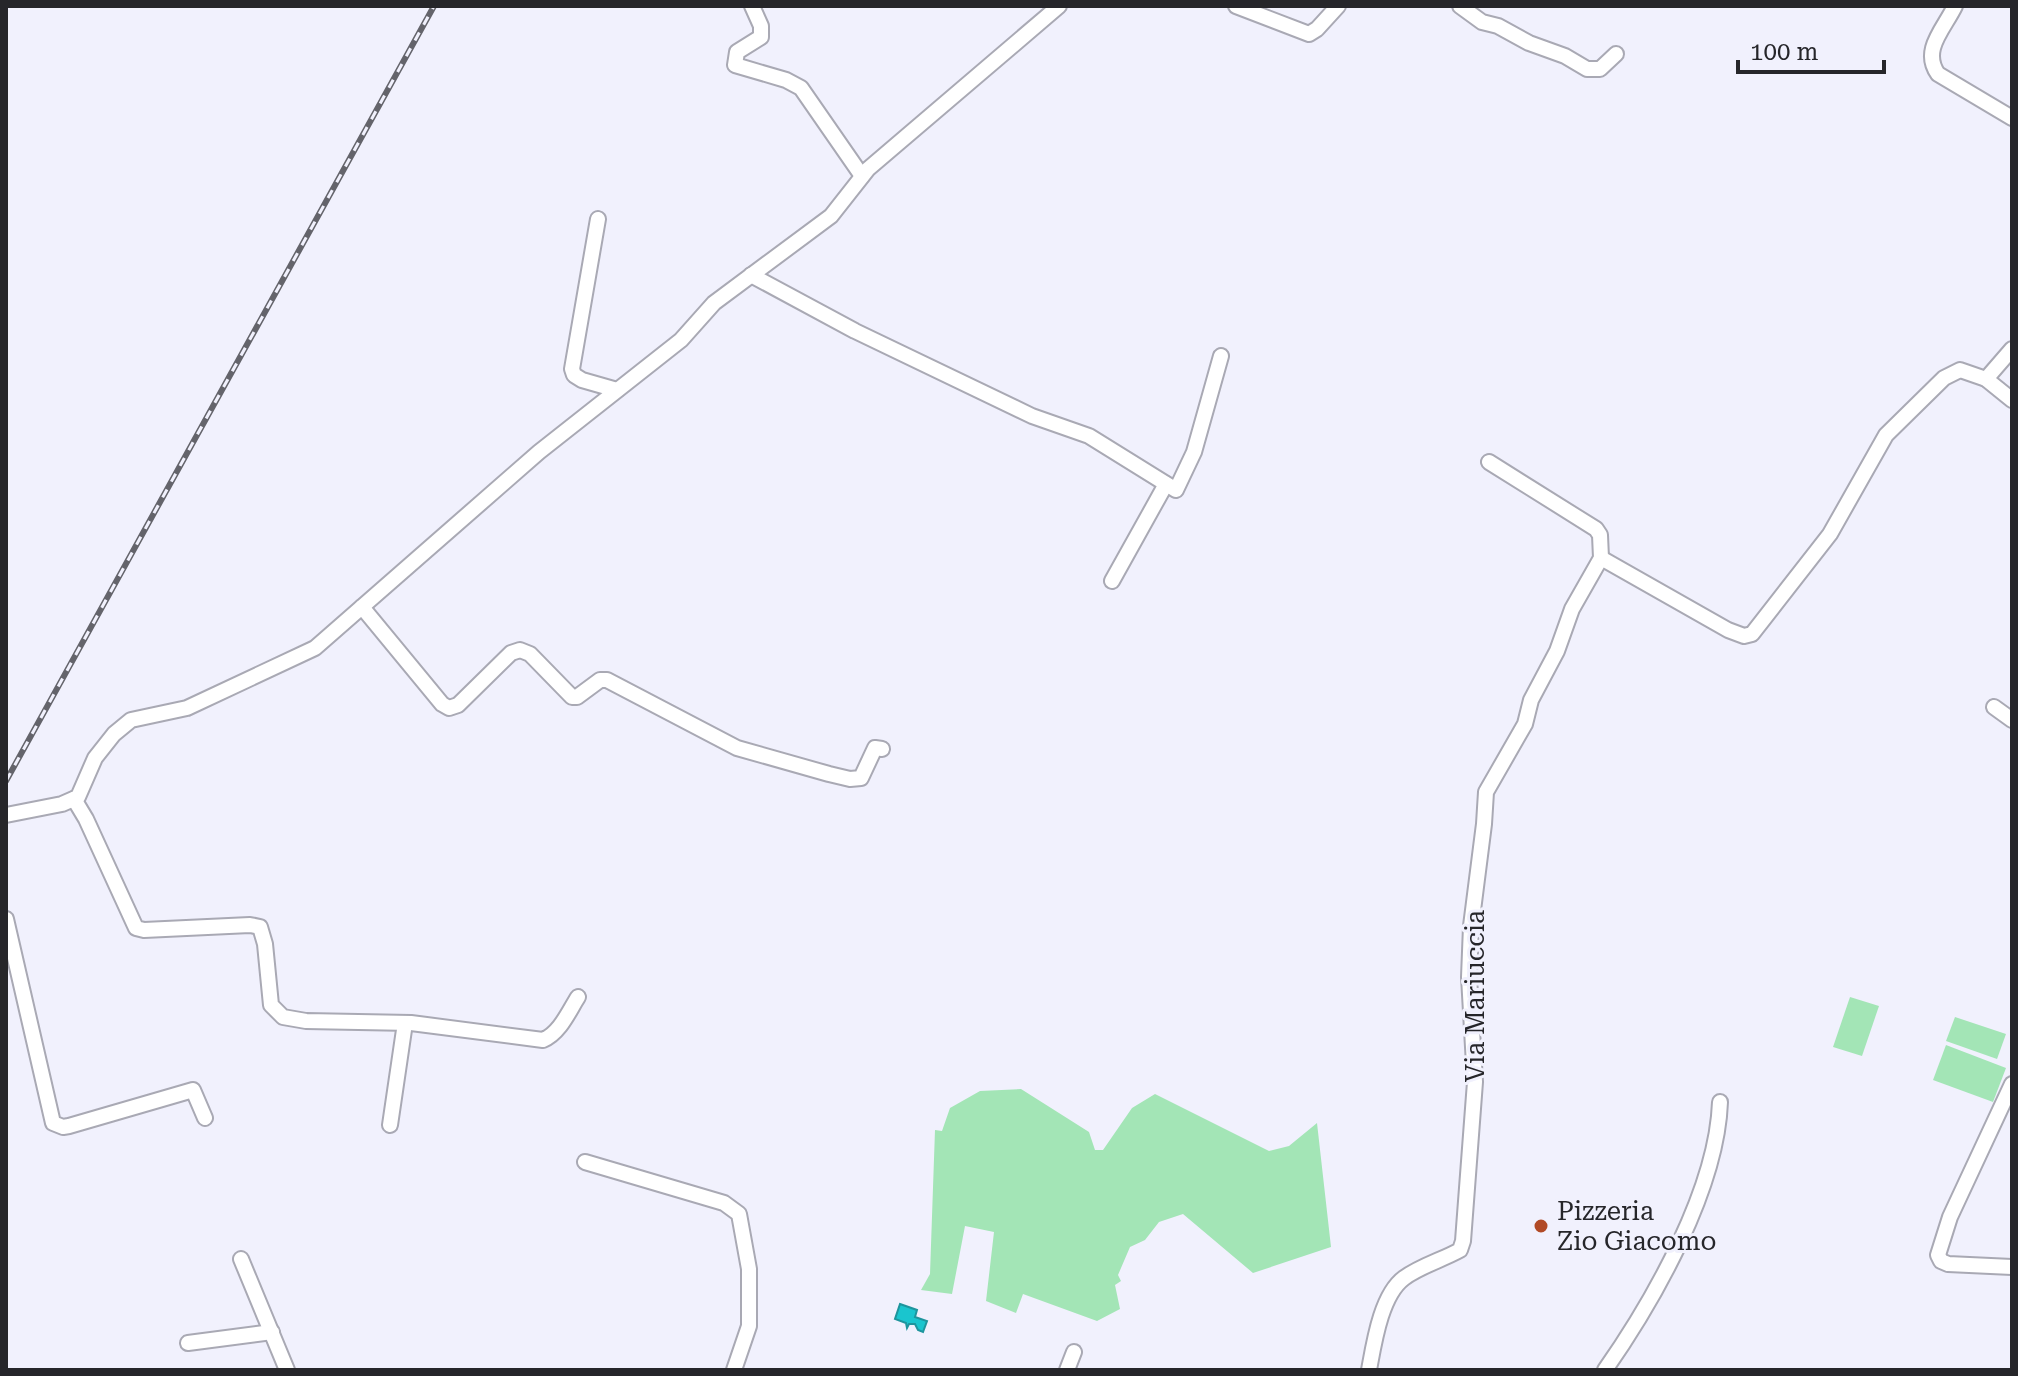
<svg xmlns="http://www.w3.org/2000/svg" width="2018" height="1376" font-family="'Roboto Serif',serif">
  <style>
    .green { fill: #a3e5b6 }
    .water { fill: #1ac5ce; stroke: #1e959d; stroke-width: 2 }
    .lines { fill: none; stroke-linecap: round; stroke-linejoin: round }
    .minor-casing { stroke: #a9a9b4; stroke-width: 18 }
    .minor { stroke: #fff; stroke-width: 14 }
    .rail-casing { stroke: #64646b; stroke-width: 6 }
    .rail { stroke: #f1f1fd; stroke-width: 3; stroke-dasharray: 9; stroke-linecap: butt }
    .poi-dot { fill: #b14a26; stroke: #f1f1fd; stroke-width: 3 }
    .labels { text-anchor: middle; stroke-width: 6; stroke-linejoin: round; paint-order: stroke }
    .street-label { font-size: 26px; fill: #26262a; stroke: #f1f1fd }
    .poi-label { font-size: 26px; fill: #26262a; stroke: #f1f1fd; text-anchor: start }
  </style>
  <rect width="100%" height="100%" fill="#f1f1fd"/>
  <g class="green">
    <path d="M1850 997 1879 1006 1862 1056 1833 1047Z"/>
    <path d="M1955 1017 2006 1034 1997 1059 1946 1041Z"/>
    <path d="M1946 1045 2006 1068 1993 1102 1933 1080Z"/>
    <path d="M1021 1089 1089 1132 1095 1150H1103L1132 1108 1155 1094 1269 1151 1289 1146 1317 1123 1331 1247 1253 1273 1183 1214 1159 1222 1145 1240 1130 1247 1118 1275 1121 1281 1115 1285 1120 1309 1097 1321 1023 1294 1016 1313 986 1301 994 1232 965 1226 952 1294 921 1290 930 1274 935 1130 942 1131 950 1108 980 1091Z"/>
  </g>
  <path class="water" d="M900 1304 917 1310 915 1317 927 1321 923 1332 918 1330 915 1324H909L907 1328 906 1323 895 1319Z"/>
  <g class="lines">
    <g class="minor-casing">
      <g id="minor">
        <path d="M752 6 761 26V37L737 52 735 65 786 80 801 88 862 176"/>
        <path d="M1236 6 1309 34 1317 29 1338 6"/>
        <path d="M1460 6 1482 22 1498 26 1529 43 1565 56 1587 69H1600L1616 54"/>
        <path d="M1955 6C1944 29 1921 50 1938 74L2012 118"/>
        <path d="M598 219 572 369 574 375 582 380 617 390"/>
        <path d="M751 275 855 331 1032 416 1089 436 1176 490 1194 452 1221 356"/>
        <path d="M1986 379 2012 400"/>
        <path d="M1601 558 1728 630 1744 636 1752 634 1830 534 1886 435 1944 378 1960 370 1986 379 2012 349"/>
        <path d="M1112 581 1166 484"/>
        <path d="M362 607 442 704 449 708 458 705 511 653 520 650 530 654 572 697H577L600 680H607L737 748 829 774 850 779 861 778 875 748 882 749"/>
        <path d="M1994 707 2012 720"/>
        <path d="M74 799 86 819 136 928 144 930 250 925 260 927 265 944 271 1005 283 1017 306 1021 411 1023 543 1040C560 1033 569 1011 578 997"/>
        <path d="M6 815 62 804 78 797 95 758 114 734 131 720 187 708 315 648 539 452 681 340 714 303 831 216 868 169 1059 6"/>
        <path d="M6 919 53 1123 63 1127 69 1126 193 1090 205 1118"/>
        <path d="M2012 1084 1950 1217 1938 1255 1941 1261 1948 1264 2012 1267"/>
        <path d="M390 1125 405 1023"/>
        <path d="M585 1162 724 1203 739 1214 749 1269V1326L734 1370"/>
        <path d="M241 1259 287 1370"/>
        <path d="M188 1343 272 1332"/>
        <path d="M1067 1370 1074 1352"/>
        <path d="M1369 1370C1374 1343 1381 1295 1404 1278 1420 1266 1442 1260 1460 1250L1463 1241 1475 1082 1469 977 1471 926 1484 824 1486 792 1525 724 1531 700 1557 651 1572 609 1601 558 1600 535 1596 529 1489 462"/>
        <path d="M1605 1370C1654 1300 1717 1189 1720 1102"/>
      </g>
    </g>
    <use href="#minor" class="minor"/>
    <g class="rail-casing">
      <path id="rail" d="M6 781 434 6"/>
    </g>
    <use href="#rail" class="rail"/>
  </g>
  <circle class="poi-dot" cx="1541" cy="1226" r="8"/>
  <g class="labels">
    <g class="street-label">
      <text transform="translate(1475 996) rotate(-90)" y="9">Via Mariuccia</text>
    </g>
    <g class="poi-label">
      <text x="1557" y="1220">Pizzeria<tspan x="1557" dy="30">Zio Giacomo</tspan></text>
    </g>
  </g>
  <rect width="2018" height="1376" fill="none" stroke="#26262a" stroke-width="16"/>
  <path d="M1738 60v12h146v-12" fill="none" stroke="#26262a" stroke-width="4"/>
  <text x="1750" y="60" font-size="24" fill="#26262a" stroke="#f1f1fd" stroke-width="6" paint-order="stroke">100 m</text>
</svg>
